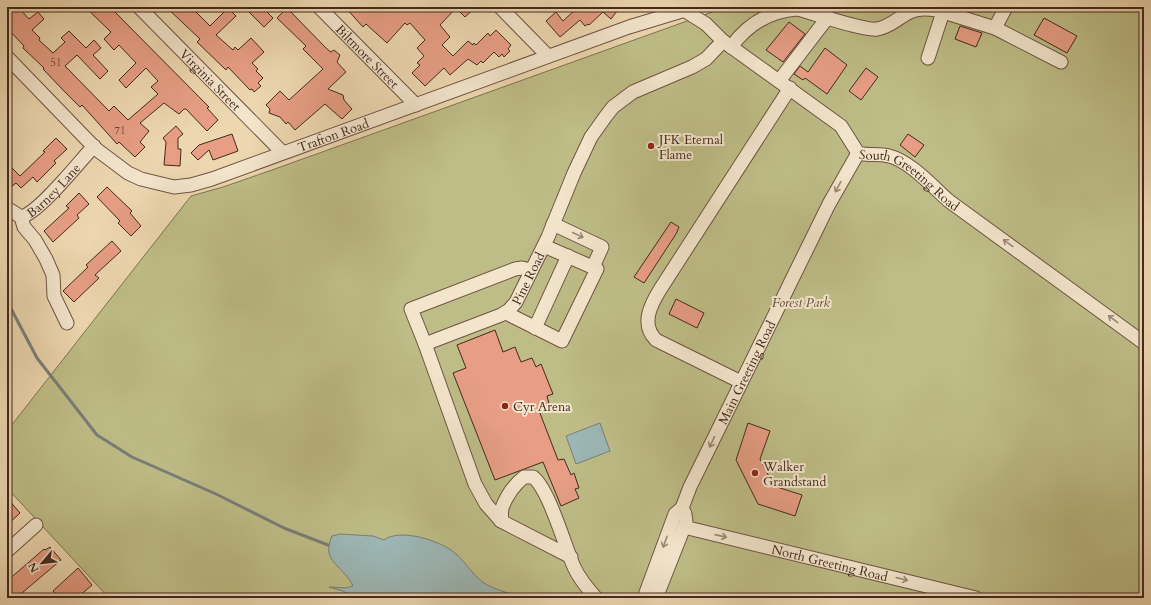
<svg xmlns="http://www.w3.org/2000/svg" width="1151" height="605" font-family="Cardo,serif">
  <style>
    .green { fill: #bebd87; stroke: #817352 }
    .water { fill: #9cb7b5; stroke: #797e79 }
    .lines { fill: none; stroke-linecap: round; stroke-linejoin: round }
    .stream { stroke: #797e79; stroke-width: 3 }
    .building { fill: #e79e85; stroke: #44291e }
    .minor-casing { stroke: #6e5442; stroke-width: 15 }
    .minor { stroke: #f3e5cc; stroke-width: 13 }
    .oneway { stroke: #9c8775 }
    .poi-dot { fill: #8f2418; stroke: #f3e5cc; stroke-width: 1.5 }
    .labels { text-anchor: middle; stroke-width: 4; stroke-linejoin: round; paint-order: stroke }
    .number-label { font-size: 11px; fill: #6d4638 }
    .street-label { font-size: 13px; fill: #44291e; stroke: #f3e5cc }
    .poi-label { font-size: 13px; fill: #44291e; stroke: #f3e5cc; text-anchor: start }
    .park-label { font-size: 13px; font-style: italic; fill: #5c4733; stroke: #f3e5cc }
  </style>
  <rect width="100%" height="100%" fill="#edd7b0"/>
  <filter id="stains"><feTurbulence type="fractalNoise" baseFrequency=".005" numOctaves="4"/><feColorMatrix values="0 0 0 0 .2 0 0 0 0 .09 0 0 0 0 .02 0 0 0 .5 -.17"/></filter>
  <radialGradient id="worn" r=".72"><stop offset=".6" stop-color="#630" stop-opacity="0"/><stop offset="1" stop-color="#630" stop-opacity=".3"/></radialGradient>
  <path class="green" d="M726 7H1144V598H109L7 488V431L191 196 223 187 272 170Z"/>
  <g class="water">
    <path d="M600 423 610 451 576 464 566 436Z"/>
    <path d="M340 534 373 536 384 540C399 528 440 540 455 553 467 563 473 577 487 585 498 591 513 594 525 598H354L343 591 329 587 346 588 353 586C344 566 320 562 332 536Z"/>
  </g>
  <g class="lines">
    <path class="stream" d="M7 301 37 358 97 435 132 457 216 494 284 528 328 545"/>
  </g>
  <g class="building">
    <path d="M7 7H18L29 19 38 12 44 19 32 30 40 38 39 40 53 53 65 42 61 38 69 31 86 48 94 40 101 48 93 55 108 71 100 79 77 55 65 66 109 111 114 106 128 120 158 94 151 87 158 81 146 68 126 88 119 80 136 63 119 45 114 50 104 39 111 32 85 7H110L209 107 207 108 218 120 207 131 186 109H184L179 114 164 103 140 123 149 131 140 142 145 147 135 157 119 142 117 144 82 105 80 107 64 91 43 69 44 68 23 48 24 46 7 28Z"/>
    <path d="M166 7H191L210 26 228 8 236 16 216 35 233 50 235 47 238 50 251 38 264 52 252 63 258 69 256 71 263 78 258 83 261 86 254 92 252 89 250 90 228 67 226 70 197 42 200 39Z"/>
    <path d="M244 7H262L273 18 264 27Z"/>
    <path d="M345 7H424L429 12 434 7H476L465 17 456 8 440 25 450 37 442 45 453 56 468 41 473 45 474 43 476 45 488 33 490 36 496 30 511 45 508 49 510 51 504 57 502 54 499 57 494 52 483 63 481 61 477 65 468 59 450 75 444 68 425 86 412 73 420 65 417 63 424 56 417 48 425 40 410 23 407 25 405 23 387 43 366 24 363 27Z"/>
    <path d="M578 7H620L611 19 603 12 589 25 588 24 585 26 580 20 560 37 546 21 556 12 563 21Z"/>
    <path d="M287 8 327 49 331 52 334 50 340 55 337 62 346 72 328 89 343 95 344 100 352 109 342 119 325 104 295 130 288 122 286 124 280 117 269 113 270 109 266 105 280 91 289 100 323 69 303 49 306 46 277 18Z"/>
    <path d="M1044 18 1077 36 1067 53 1034 35Z"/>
    <path d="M789 22 805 34 783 62 766 50Z"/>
    <path d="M960 26 982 33 976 47 955 39Z"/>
    <path d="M825 48 847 65 827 94 805 78 803 80 794 74 800 66 808 72Z"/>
    <path d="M866 68 878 77 861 100 849 91Z"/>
    <path d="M176 126 183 134 178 138V149H181L180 166 164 165 166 142 163 138Z"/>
    <path d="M232 134 238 151 213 160 209 150 198 160 191 153 199 145Z"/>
    <path d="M908 134 924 145 915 157 900 145Z"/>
    <path d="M56 138 67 149 54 161 56 163 37 182 33 177 21 188 16 183 11 187 7 183V163L20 176 45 152 43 151Z"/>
    <path d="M107 187 132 211 130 213 141 226 131 236 118 223 120 221 97 197Z"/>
    <path d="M79 193 89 204 77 215 79 218 53 242 44 231 69 208 66 206Z"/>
    <path d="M671 222 679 227 676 234 644 283 634 277Z"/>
    <path d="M112 241 121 251 95 275 99 278 74 302 63 291 88 267 86 265Z"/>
    <path d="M676 299 704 313 697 328 669 314Z"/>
    <path d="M495 330 503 352 515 347 521 362 532 358 536 367 541 364 553 394 547 396 549 404 538 408 558 460 564 459 571 475 574 473 579 488 575 489 579 498 561 506 543 462 495 480 453 373 466 368 457 345Z"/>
    <path d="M748 423 770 431 760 459 774 486 802 495 795 516 758 504 736 460Z"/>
    <path d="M7 498 20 513 7 525Z"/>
    <path d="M50 547 61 560 16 598 7 587V581L44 549 45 550Z"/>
    <path d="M78 568 92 585 77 598H59L53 591Z"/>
  </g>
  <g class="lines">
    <g class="minor-casing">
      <g id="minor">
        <path id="s1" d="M139 7 282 152"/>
        <path id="s2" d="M319 7 416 105"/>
        <path d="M500 7 548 56"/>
        <path id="s3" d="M679 7 706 24 723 41 841 126 858 153C868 156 879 153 889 156 910 161 933 187 949 201L1144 343"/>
        <path d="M995 28 1006 7"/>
        <path d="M731 47C747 25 769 11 797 9 814 13 863 31 877 29 892 27 902 13 916 10 923 8 930 9 937 10L995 28 1061 62"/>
        <path id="s4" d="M7 57 96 149 128 173 141 179 174 187 191 185 212 179 629 27 695 7"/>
        <path d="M928 58 943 12"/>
        <path d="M779 81 828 17"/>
        <path id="s5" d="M7 208 21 217C39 213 79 162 94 146"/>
        <path d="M21 217 24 227 35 240 46 259 53 275 54 296 67 323"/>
        <path d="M553 224 602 247 593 267"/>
        <path d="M506 313 562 341 597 269 544 246"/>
        <path d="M535 328 568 256"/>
        <path d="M425 344 411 309 515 269 522 268 530 270"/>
        <path d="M741 382 656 340C640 324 651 304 661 288L790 88"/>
        <path id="s6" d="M501 521 486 504 475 484 425 344 501 315 509 310 516 302 548 237 574 173 591 137 606 116 613 107 633 92 692 67 706 59 723 41"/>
        <path id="s7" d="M684 527 976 598"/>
        <path d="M7 551 36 525"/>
        <path d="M571 557 501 521C502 517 501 513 502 508 506 497 514 485 524 477H533C549 489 565 547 574 567 579 578 588 589 596 598"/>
        <path id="s8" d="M644 598 675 514 682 508 690 487 829 204 858 153"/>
        <path d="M656 598 686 522 685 514 682 508"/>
      </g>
    </g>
    <use href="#minor" class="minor"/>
  </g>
  <defs><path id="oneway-shaft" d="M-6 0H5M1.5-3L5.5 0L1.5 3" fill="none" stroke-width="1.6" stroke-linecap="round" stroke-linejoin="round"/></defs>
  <g class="oneway">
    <use href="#oneway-shaft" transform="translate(838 187) rotate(118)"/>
    <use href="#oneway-shaft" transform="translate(578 235) rotate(25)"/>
    <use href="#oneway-shaft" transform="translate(1008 243) rotate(-144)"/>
    <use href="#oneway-shaft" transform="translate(1113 319) rotate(-143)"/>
    <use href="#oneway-shaft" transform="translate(712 442) rotate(116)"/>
    <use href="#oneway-shaft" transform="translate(721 536) rotate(13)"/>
    <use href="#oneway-shaft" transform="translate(665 542) rotate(110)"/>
    <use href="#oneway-shaft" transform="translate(902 579) rotate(14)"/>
  </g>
  <g class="poi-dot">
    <circle cx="651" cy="146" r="4"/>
    <circle cx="505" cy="406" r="4"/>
    <circle cx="755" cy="473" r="4"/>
  </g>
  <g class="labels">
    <g class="number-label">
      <text x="56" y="66">51</text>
      <text x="120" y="134">71</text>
    </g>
    <g class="street-label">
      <text dy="5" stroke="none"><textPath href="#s2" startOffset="69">Biltmore Street</textPath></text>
      <text dy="5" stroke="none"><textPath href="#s1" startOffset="102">Virginia Street</textPath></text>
      <text dy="5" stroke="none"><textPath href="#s4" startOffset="384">Trafton Road</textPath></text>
      <text dy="5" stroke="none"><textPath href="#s3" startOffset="293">South Greeting Road</textPath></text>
      <text dy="5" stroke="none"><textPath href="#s5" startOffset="59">Barney Lane</textPath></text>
      <text dy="5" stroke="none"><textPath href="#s6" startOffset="322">Pine Road</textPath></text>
      <text dy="5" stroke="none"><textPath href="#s8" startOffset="249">Main Greeting Road</textPath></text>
      <text dy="5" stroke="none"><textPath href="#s7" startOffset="150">North Greeting Road</textPath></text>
    </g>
    <g class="poi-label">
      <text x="659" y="144">JFK Eternal<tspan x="659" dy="15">Flame</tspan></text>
      <text x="513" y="411">Cyr Arena</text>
      <text x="763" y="471">Walker<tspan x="763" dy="15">Grandstand</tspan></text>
    </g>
    <g class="park-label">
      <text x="801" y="307">Forest Park</text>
    </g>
  </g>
  <rect width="1151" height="605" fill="none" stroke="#edd7b0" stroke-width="24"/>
  <rect x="8" y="8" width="1135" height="589" fill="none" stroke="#44291e" stroke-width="2"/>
  <rect x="12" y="12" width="1127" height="581" fill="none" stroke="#44291e"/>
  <g transform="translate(42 563) rotate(242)" stroke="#f3e5cc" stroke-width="3" paint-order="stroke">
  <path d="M0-3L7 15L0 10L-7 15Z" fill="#44291e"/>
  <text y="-6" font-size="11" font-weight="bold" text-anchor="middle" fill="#44291e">N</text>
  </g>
  <rect width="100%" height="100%" filter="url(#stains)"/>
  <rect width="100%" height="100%" fill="url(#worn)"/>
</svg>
